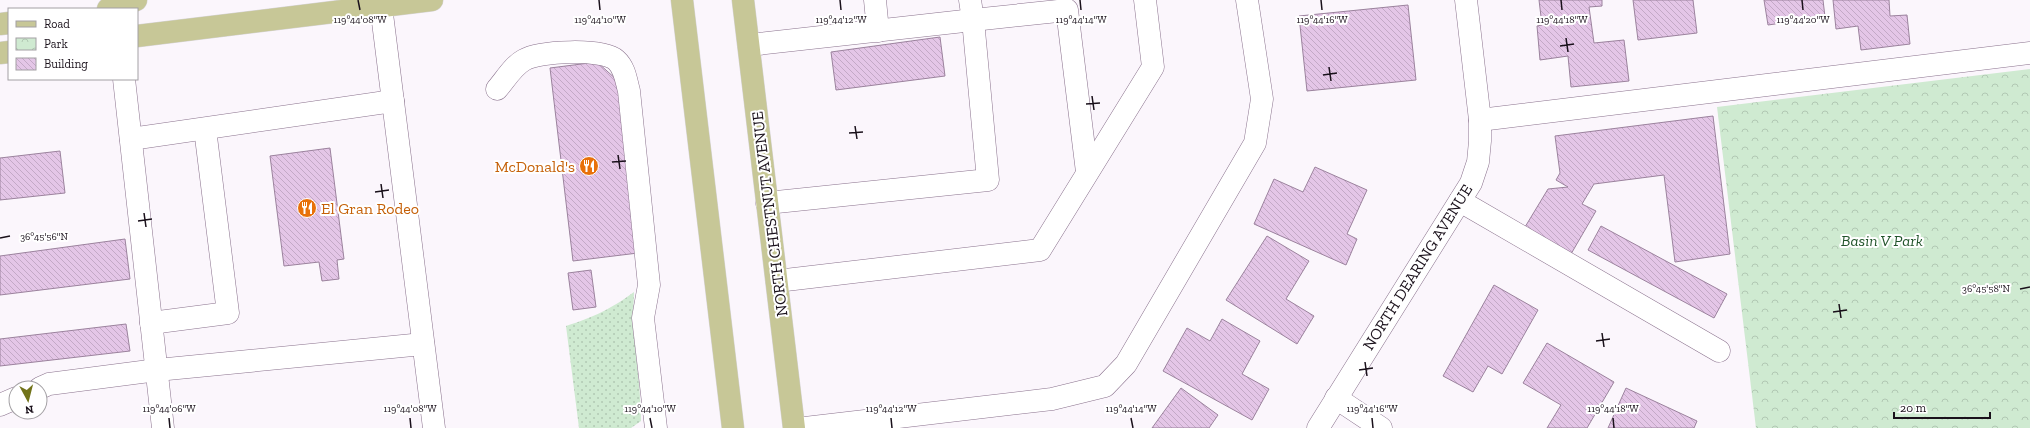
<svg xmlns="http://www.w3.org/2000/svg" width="2030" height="428" font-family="'Zilla Slab',serif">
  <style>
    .grass { fill: url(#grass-dots) }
    .park { fill: url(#park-crowns) }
    .building { fill: url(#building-back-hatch); stroke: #9b829d }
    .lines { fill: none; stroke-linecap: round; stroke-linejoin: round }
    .minor-casing { stroke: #8a728d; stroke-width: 23 }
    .major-casing { stroke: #d6d4d6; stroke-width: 23 }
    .minor { stroke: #fff; stroke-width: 22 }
    .major { stroke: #c7c797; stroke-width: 22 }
    .ticks { fill: none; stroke: #1a111b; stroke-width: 1.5 }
    .labels { text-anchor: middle; stroke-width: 4; stroke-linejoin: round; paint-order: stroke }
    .food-label { font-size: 16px; fill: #c56008; stroke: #fff; text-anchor: end }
    .street-label { font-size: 16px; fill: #1a111b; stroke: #fff }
    .park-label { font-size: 16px; font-style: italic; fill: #23552c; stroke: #fff }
    .ticks-label { font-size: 10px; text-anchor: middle; fill: #1a111b; stroke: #fff; stroke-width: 4; stroke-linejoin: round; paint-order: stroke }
  </style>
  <defs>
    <pattern id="grass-dots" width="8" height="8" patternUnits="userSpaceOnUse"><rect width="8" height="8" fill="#cfead1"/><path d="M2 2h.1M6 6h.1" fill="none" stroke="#b1c8b3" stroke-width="1.8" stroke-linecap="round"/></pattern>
    <pattern id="park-crowns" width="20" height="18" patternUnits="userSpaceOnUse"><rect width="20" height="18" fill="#cfead1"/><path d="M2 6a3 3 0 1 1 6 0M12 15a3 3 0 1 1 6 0" fill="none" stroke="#b1c8b3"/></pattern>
    <pattern id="building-back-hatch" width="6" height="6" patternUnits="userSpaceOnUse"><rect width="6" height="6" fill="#e4c6e7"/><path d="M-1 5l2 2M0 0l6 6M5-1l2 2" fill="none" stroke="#c3a9c6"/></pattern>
  </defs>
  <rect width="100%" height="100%" fill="#fbf6fc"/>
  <path class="grass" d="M634 292C631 335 641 378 641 421L631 428H579L566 326C594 317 611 309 634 292Z"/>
  <path class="park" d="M2030 69V428H1756L1717 107Z"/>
  <g class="building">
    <path d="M1539 0H1602V6L1589 7 1594 43 1624 40 1629 81 1571 87 1568 56 1540 60 1537 26 1542 25Z"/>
    <path d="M1633 0H1693L1697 33 1638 40Z"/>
    <path d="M1764 0H1823L1825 17 1768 25Z"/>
    <path d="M1833 0H1889L1890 16 1907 15 1910 44 1861 50 1858 26 1836 29Z"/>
    <path d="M1408 5 1416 80 1307 91 1299 16Z"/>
    <path d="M940 37 945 76 836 90 831 52Z"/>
    <path d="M597 62 617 80 638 253 573 261 550 68Z"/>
    <path d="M1713 116 1730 254 1675 262 1664 175 1594 184 1582 204 1596 211 1571 254 1525 227 1548 189 1568 187 1556 180 1560 173 1555 136Z"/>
    <path d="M330 148 344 259 337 260 339 279 322 281 319 262 284 266 270 156Z"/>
    <path d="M60 151 65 193 0 200V158Z"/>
    <path d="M1315 167 1367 190 1347 234 1357 239 1346 265 1254 224 1274 179 1303 192Z"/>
    <path d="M1601 226 1727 294 1714 318 1588 250Z"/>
    <path d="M1267 236 1309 261 1286 299 1314 316 1297 344 1226 300Z"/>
    <path d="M125 239 130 279 0 295V256Z"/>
    <path d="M591 270 596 307 573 310 568 273Z"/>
    <path d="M1494 285 1538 310 1502 374 1488 366 1473 392 1443 376Z"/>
    <path d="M1222 319 1260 341 1242 374 1269 389 1252 420 1163 371 1187 328 1210 341Z"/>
    <path d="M126 324 130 351 0 366V339Z"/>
    <path d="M1547 343 1614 382 1587 428H1547L1561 405 1523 383Z"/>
    <path d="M1181 388 1218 415 1209 428H1152Z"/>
    <path d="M1626 388 1697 421 1694 428H1608Z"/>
  </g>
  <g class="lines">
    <g class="minor-casing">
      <g id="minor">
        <path d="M875 0 878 31"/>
        <path d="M970 0 973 20 1067 10 1087 172"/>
        <path d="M381 6 434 428"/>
        <path d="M749 45 973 20 988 180 767 203"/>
        <path d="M124 79 163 428"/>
        <path d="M497 89C505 80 513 66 524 60 539 51 602 48 616 60 625 68 626 80 629 91L649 285 643 318 656 428"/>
        <path d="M1480 120 2030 53"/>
        <path d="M131 139 393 101"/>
        <path d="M1460 201 1719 351"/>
        <path d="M777 281 1040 250 1153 67 1145 0"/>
        <path d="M151 323 228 313 205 129"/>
        <path d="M40 388 49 384 157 370 423 344"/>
        <path d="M1336 398 1381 428"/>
        <path d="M0 405 16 398"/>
        <path d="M805 428 1052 399 1105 386 1126 364 1255 143 1262 99 1247 0"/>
        <path d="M1318 428 1471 183 1478 162 1480 141V120L1466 0"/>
      </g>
    </g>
    <g class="major-casing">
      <g id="major">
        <path d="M682 0 733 428"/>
        <path d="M743 0 794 428"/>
        <path d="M108 9 136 0"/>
        <path d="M0 24 9 23"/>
        <path d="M137 36 432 0"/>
        <path d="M0 53 9 52"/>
      </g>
    </g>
    <use href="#minor" class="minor"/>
    <use href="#major" class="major"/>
  </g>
  <path class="ticks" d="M358 0 360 10M599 0 600 10M840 0 841 10M1080 0 1081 10M1321 0 1322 10M1561 0 1562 10M1802 0 1803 10M1566 38 1568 52M1560 46 1574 44M1329 67 1331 81M1323 75 1337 73M1092 96 1094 110M1086 104 1100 103M855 126 857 139M849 133 863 132M618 155 620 169M612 162 626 161M381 184 383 198M375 192 389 190M144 213 146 227M138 221 152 219M0 238 10 236M2020 289 2030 287M1839 304 1841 318M1833 312 1847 310M1602 333 1604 347M1596 341 1610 339M1365 362 1367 376M1359 370 1373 368M169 418 170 428M410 418 411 428M650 418 652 428M891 418 892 428M1131 418 1133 428M1372 418 1373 428M1613 418 1614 428"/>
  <defs>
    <g id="restaurant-disc" transform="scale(1)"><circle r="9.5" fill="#e8710a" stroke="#fff"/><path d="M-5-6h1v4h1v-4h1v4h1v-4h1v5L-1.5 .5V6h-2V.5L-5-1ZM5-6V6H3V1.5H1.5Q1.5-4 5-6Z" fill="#fff"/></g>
  </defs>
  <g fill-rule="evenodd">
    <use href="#restaurant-disc" x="589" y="166"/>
    <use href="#restaurant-disc" x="307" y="208"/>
  </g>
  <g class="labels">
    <g class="food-label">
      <text x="575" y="172">McDonald's</text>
      <text x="321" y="214" text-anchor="start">El Gran Rodeo</text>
    </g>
    <g class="street-label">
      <text transform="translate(769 214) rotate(-97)" y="6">NORTH CHESTNUT AVENUE</text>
      <text transform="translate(1417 267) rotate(-58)" y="6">NORTH DEARING AVENUE</text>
    </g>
    <g class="park-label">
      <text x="1882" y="246">Basin V Park</text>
    </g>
  </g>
  <g class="ticks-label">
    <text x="360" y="23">119°44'08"W</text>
    <text x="600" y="23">119°44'10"W</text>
    <text x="841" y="23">119°44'12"W</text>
    <text x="1081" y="23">119°44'14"W</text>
    <text x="1322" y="23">119°44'16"W</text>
    <text x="1562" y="23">119°44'18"W</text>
    <text x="1803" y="23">119°44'20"W</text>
    <text x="44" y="240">36°45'56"N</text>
    <text x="1986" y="292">36°45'58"N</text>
    <text x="169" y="412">119°44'06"W</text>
    <text x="410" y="412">119°44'08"W</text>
    <text x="650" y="412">119°44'10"W</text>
    <text x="891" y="412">119°44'12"W</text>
    <text x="1131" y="412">119°44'14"W</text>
    <text x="1372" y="412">119°44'16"W</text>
    <text x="1613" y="412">119°44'18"W</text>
  </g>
  <rect x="8" y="8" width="130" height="72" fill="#ffffff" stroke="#a3a0a4"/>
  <rect x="16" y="21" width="20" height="6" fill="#c7c797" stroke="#a3a0a4"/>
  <text x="44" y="28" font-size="12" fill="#1a111b">Road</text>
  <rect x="16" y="38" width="20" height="12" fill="url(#park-crowns)" stroke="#a3a0a4"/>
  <text x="44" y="48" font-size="12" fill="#1a111b">Park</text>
  <rect x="16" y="58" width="20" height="12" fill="url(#building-back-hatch)" stroke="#a3a0a4"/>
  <text x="44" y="68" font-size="12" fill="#1a111b">Building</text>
  <g transform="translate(28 400) rotate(173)"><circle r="19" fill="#ffffff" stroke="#a3a0a4"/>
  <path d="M0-3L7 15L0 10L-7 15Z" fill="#717319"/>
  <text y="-6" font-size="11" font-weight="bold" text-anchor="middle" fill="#1a111b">N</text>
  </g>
  <path d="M1894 412v6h96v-6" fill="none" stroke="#1a111b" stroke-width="2"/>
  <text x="1900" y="412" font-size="12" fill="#1a111b" stroke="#ffffff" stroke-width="3" paint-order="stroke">20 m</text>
</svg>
